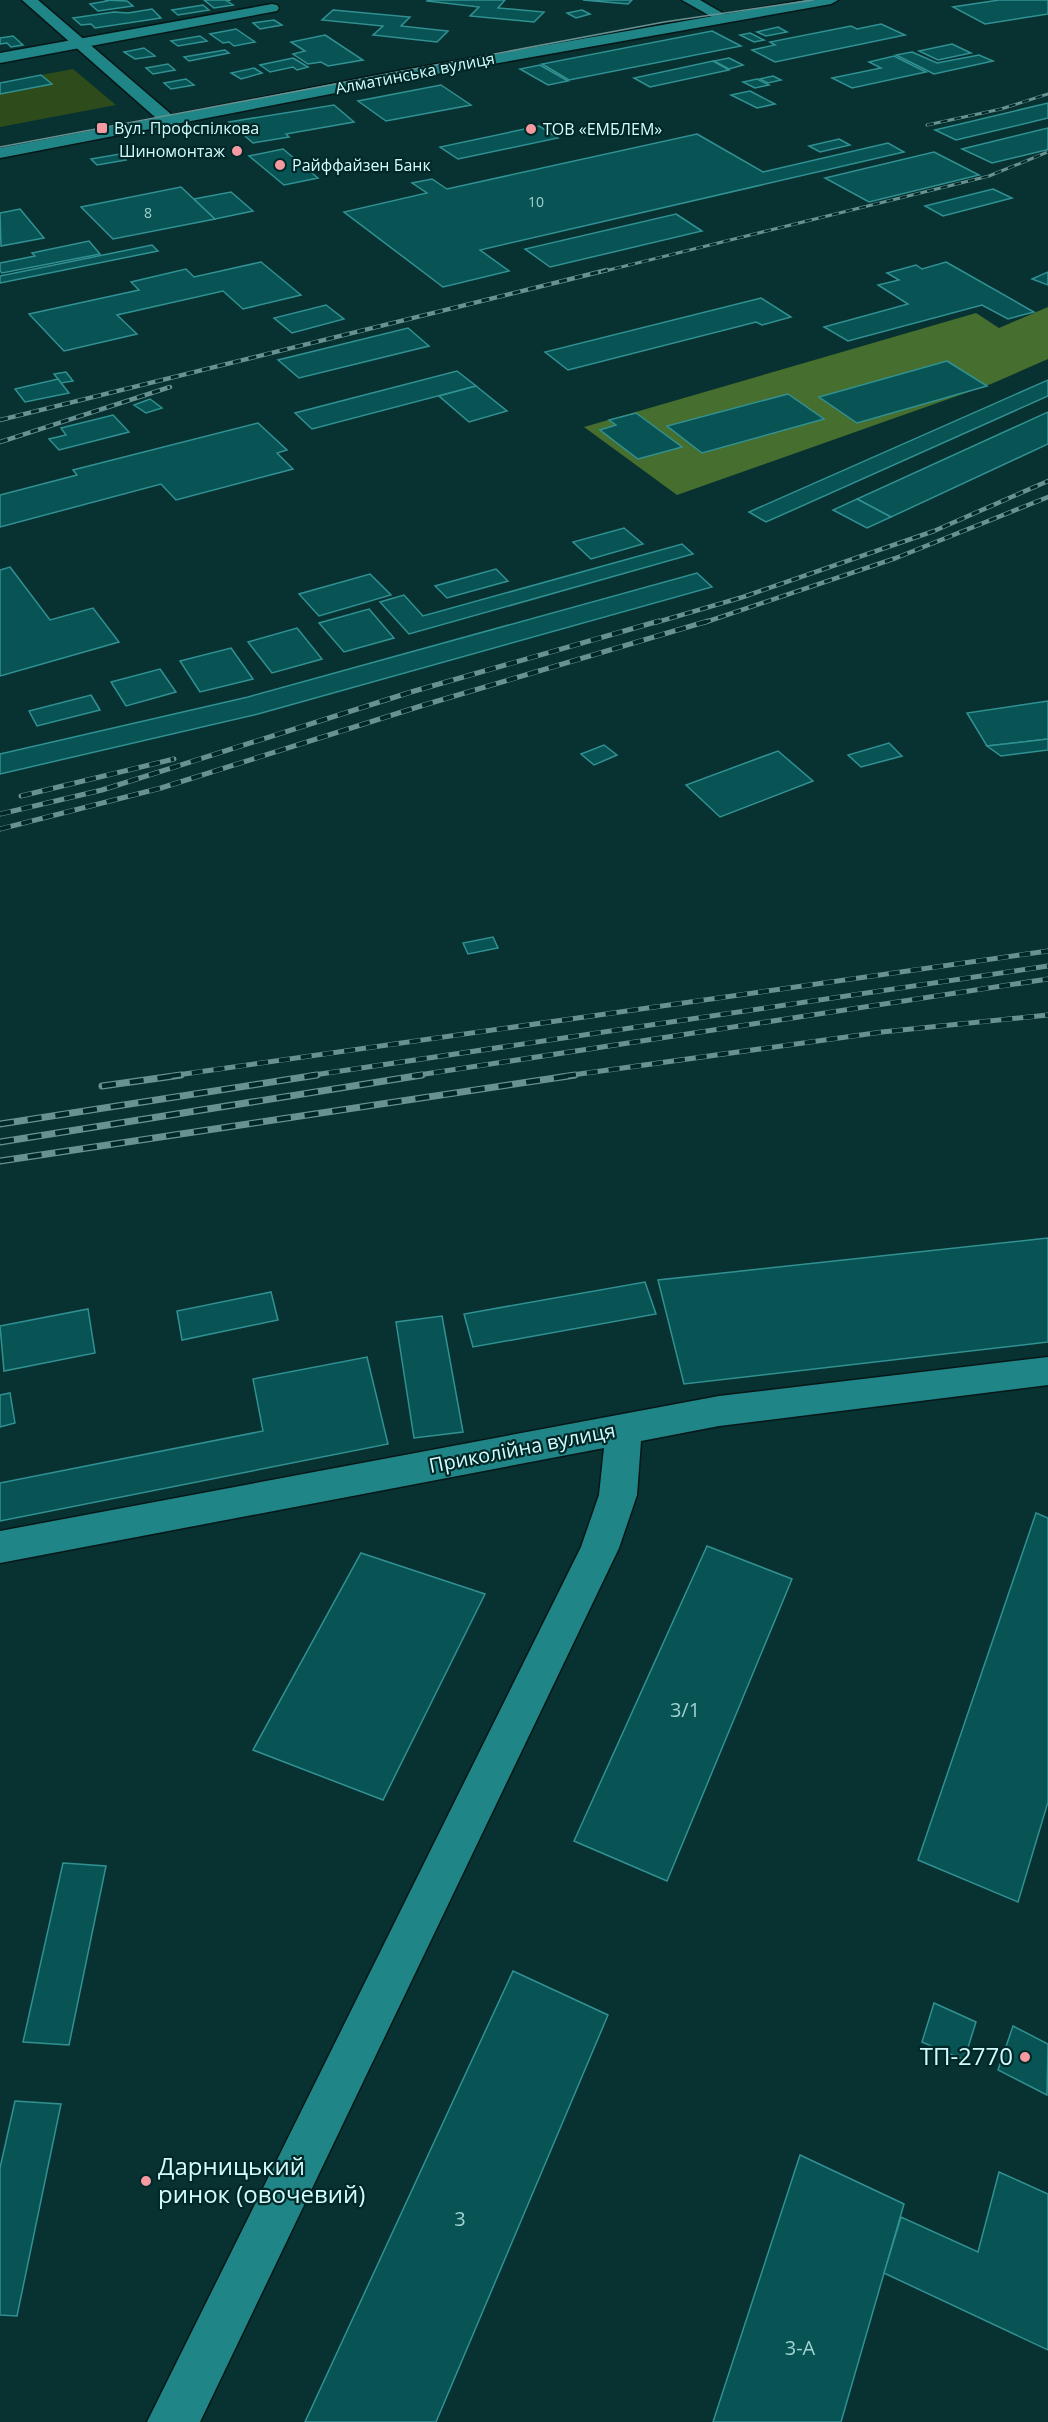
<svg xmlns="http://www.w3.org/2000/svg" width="1048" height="2422" font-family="'Open Sans',sans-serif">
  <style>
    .green { fill: #2e4b1c }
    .forest { fill: #466e2e }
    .building { fill: #085353; stroke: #319192; stroke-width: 1.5 }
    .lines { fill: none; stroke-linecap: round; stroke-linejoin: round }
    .street-casing { stroke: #071717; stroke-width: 3 }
    .secondary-casing { stroke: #071717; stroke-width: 3 }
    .street { fill: #208586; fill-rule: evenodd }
    .secondary { fill: #208586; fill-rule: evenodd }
    .tram { stroke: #689292; stroke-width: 1.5 }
    .rail-far3-casing { stroke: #689292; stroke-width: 3 }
    .rail-far2-casing { stroke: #689292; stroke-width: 4.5 }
    .rail-far1-casing { stroke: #689292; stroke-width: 5 }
    .rail-casing { stroke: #689292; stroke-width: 7 }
    .rail-far3 { stroke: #002828; stroke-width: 2; stroke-dasharray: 7; stroke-linecap: butt }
    .rail-far2 { stroke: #002828; stroke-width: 3; stroke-dasharray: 8; stroke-linecap: butt }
    .rail-far1 { stroke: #002828; stroke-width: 4; stroke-dasharray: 11; stroke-linecap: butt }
    .rail { stroke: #002828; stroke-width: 4.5; stroke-dasharray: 14; stroke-linecap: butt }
    .poi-dot { fill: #f49aa0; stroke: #002828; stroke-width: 2 }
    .labels { text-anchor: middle; stroke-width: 4.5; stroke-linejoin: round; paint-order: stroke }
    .far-number-label { font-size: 14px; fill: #a0d2d2 }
    .far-street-label { font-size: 16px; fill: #d3fdfd; stroke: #002828 }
    .far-poi-label { font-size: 16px; fill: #d3fdfd; stroke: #002828; text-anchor: start }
    .street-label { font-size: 20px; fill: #d3fdfd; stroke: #002828 }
    .near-number-label { font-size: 20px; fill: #a0d2d2 }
    .near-poi-label { font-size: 24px; fill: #d3fdfd; stroke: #002828; text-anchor: end }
  </style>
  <rect width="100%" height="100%" fill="#083232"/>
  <path class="green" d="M73 69 116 105 0 127V94L51 84 41 75Z"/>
  <path class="forest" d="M1048 307V359L991 384 677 495 584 427 976 313 999 328Z"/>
  <g class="building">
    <path d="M105 0 127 1 133 6 98 11 90 4 107 1Z"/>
    <path d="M204 0H231L227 1 233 5 214 8Z"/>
    <path d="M428 0H505L498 8 544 12 534 22 470 16 479 7 427 1Z"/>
    <path d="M583 0H632L628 4Z"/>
    <path d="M999 0H1048V14L985 24 953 7Z"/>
    <path d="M203 5 209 10 178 15 172 10Z"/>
    <path d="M152 9 161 18 95 28 91 24 81 25 73 18 114 12 128 13Z"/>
    <path d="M333 10 410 17 401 26 448 31 437 42 373 35 383 26 322 20Z"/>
    <path d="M582 10 590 14 576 18 567 13Z"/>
    <path d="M274 20 282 25 260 29 253 23Z"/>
    <path d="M881 24 905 35 775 62 752 50 775 45 770 42 851 26 857 29Z"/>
    <path d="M778 27 787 32 766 36 757 32Z"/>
    <path d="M236 29 255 42 234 46 229 42 223 43 210 34Z"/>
    <path d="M712 31 741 46 569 80 542 64Z"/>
    <path d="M750 33 764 40 754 42 740 35Z"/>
    <path d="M325 35 363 60 328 66 321 62 308 64 293 54 305 51 291 42Z"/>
    <path d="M13 36 23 45 11 47 7 43 0 44V38Z"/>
    <path d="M200 36 207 41 178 46 171 41Z"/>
    <path d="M952 44 971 53 938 60 919 51Z"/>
    <path d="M144 48 155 56 135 59 124 52Z"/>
    <path d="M225 50 229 53 189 61 184 57Z"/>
    <path d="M912 52 937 63 979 55 993 61 934 74 896 55Z"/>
    <path d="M894 56 926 72 852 88 832 78 881 68 869 62Z"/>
    <path d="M293 58 308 67 297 70 293 67 270 72 260 65Z"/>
    <path d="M729 58 743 65 729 69 714 61Z"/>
    <path d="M713 61 729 70 650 87 634 78Z"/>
    <path d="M168 64 175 70 153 74 146 68Z"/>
    <path d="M540 65 568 81 548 85 520 69Z"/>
    <path d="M254 68 262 73 241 79 231 73Z"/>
    <path d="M41 75 52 84 0 94V83Z"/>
    <path d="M773 76 781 80 768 83 760 79Z"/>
    <path d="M186 79 194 85 171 89 164 83Z"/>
    <path d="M757 79 769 85 755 88 743 82Z"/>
    <path d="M441 85 471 105 386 121 358 101Z"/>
    <path d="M750 91 775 104 757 108 731 95Z"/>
    <path d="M1048 103V118L956 140 935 130Z"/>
    <path d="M334 105 354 122 286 134 289 137 253 143 229 122Z"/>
    <path d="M539 126 558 138 458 159 440 147Z"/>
    <path d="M1048 128V149L1046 150 992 163 962 149Z"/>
    <path d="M697 134 763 172 888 143 904 152 480 250 509 271 443 287 344 212 427 193 412 183 432 179 447 189Z"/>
    <path d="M839 139 850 145 820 152 809 146Z"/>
    <path d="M283 149 318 178 284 185 249 156Z"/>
    <path d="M934 152 979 175 869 202 825 178Z"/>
    <path d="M120 154 126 160 97 165 91 159Z"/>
    <path d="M181 187 215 219 113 239 81 207Z"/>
    <path d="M993 189 1012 198 943 216 925 206Z"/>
    <path d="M231 192 253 211 215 219 194 199Z"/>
    <path d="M20 209 44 238 1 246 0 213Z"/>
    <path d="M676 214 702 231 550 267 525 249Z"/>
    <path d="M89 241 100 254 2 273 0 271V263L35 256 32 253Z"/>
    <path d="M152 245 158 251 0 283V276Z"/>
    <path d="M261 262 301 295 243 309 223 291 117 315 137 334 64 351 29 314 139 290 131 282 186 269 194 277Z"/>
    <path d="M946 262 1034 312 1008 319 982 305 848 341 824 327 908 304 878 285 899 280 887 273 916 265 922 269Z"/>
    <path d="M1048 272V285L1032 279Z"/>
    <path d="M761 298 791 317 762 325 756 322 568 370 545 352Z"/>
    <path d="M326 305 344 319 292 333 274 318Z"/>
    <path d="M408 328 429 346 299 378 278 360Z"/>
    <path d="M947 361 987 386 857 423 819 397Z"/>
    <path d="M457 371 476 386 312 429 295 413Z"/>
    <path d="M66 372 73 381 61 383 54 374Z"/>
    <path d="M58 379 69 393 25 402 15 389Z"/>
    <path d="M1048 380V396L766 522 749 512Z"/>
    <path d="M476 386 507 411 469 422 439 396Z"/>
    <path d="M788 394 824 419 702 453 667 426Z"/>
    <path d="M150 399 162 408 146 413 134 405Z"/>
    <path d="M1048 412V444L891 517 857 499Z"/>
    <path d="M636 413 682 447 638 459 600 430 616 425 609 420Z"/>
    <path d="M113 415 129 432 59 450 49 439 66 435 61 428Z"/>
    <path d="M258 423 287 450 277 453 293 469 176 500 161 484 0 527V495L77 475 73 470Z"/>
    <path d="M857 499 891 517 867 528 833 510Z"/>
    <path d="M624 528 643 544 591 559 573 542Z"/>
    <path d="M682 544 693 554 409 634 380 602 404 595 423 616Z"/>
    <path d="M10 567 50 620 93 608 119 642 0 676V570Z"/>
    <path d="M496 569 508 581 447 598 435 586Z"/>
    <path d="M697 573 712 587 258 714 0 774V754L248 697Z"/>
    <path d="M370 574 391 595 319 616 299 594Z"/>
    <path d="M369 609 394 638 344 652 319 623Z"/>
    <path d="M297 628 322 659 272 673 248 642Z"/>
    <path d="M231 648 253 679 200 692 180 661Z"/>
    <path d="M160 669 176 692 126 706 111 682Z"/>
    <path d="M91 695 100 710 37 726 29 711Z"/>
    <path d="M1048 701V739L987 746 967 713Z"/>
    <path d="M1048 739V750L1001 756 987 746Z"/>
    <path d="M889 743 902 756 861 767 848 755Z"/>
    <path d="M604 745 617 755 594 765 581 754Z"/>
    <path d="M778 751 813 781 720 817 686 785Z"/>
    <path d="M493 937 498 948 468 954 463 943Z"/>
    <path d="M1048 1238V1342L684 1384 658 1280Z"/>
    <path d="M645 1282 656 1314 473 1347 464 1314Z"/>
    <path d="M271 1292 278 1320 182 1340 177 1311Z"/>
    <path d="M88 1309 95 1353 4 1371 0 1326Z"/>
    <path d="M442 1316 463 1432 414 1438 396 1322Z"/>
    <path d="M367 1357 388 1444 0 1521V1483L263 1431 253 1379Z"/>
    <path d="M10 1393 15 1423 0 1427V1395Z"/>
    <path d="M1036 1513 1048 1518V1802L1018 1902 918 1860Z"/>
    <path d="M707 1546 792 1579 667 1881 574 1841Z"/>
    <path d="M361 1553 485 1594 383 1800 253 1750Z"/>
    <path d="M63 1863 106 1866 69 2045 23 2042Z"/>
    <path d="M513 1971 608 2015 436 2422H305Z"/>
    <path d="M934 2003 976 2022 964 2060 922 2042Z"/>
    <path d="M1013 2026 1048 2044 1047 2095 998 2070Z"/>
    <path d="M15 2101 61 2104 17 2316 0 2315V2168Z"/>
    <path d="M800 2155 904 2204 841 2422H713Z"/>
    <path d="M999 2172 1048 2194V2350L884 2273 901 2217 978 2252Z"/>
  </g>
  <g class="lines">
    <g class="street-casing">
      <g id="street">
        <path d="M682 0H700L731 18 724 22 719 21Z"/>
        <path d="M272 4 277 5 279 8 277 11 0 63V53Z"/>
        <path d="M1048 1357V1385L719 1426 641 1441 637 1495 619 1548 200 2422H147L581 1547 599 1495 604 1448 0 1563V1531L719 1396Z"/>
      </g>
    </g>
    <g class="secondary-casing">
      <path id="secondary" d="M22 0H38L172 115 403 70 806 0H838L831 4 403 80 0 158V148L156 118Z"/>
    </g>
    <use href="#street" class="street"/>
    <use href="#secondary" class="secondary"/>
    <path class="tram" d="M0 147 664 22 813 0"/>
    <g class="rail-far3-casing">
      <g id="rail-far3">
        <path d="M927 125 1001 109 1048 94"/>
        <path d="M601 272 989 176 1048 152"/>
      </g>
    </g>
    <g class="rail-far2-casing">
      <g id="rail-far2">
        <path d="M0 420 607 270"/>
        <path d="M0 442 170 387"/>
        <path d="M654 623 743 597 934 531 1048 481"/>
        <path d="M703 623 896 558 1048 497"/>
      </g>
    </g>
    <g class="rail-far1-casing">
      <g id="rail-far1">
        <path d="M21 796 174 759"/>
        <path d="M0 814 102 790 411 692 659 621"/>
        <path d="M0 829 161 788 424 705 708 621"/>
        <path d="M170 1076 1048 951"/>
        <path d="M307 1076 1048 966"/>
        <path d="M412 1076 1048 979"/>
        <path d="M565 1076 882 1032 1048 1015"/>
      </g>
    </g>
    <g class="rail-casing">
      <g id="rail">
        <path d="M102 1086 181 1075"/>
        <path d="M0 1124 317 1075"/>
        <path d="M0 1142 422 1075"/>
        <path d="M0 1161 575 1075"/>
      </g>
    </g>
    <use href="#rail-far3" class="rail-far3"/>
    <use href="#rail-far2" class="rail-far2"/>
    <use href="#rail-far1" class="rail-far1"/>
    <use href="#rail" class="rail"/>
  </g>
  <g class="poi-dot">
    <rect x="96" y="122" width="12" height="12" rx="3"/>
    <circle cx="531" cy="129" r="6"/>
    <circle cx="237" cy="151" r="6"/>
    <circle cx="280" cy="165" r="6"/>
    <circle cx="1025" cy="2057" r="6"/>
    <circle cx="146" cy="2181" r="6"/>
  </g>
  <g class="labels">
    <g class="far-number-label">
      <text x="536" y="207">10</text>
      <text x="148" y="218">8</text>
    </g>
    <g class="far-street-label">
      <text transform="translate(415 73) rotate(-11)" y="6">Алматинська вулиця</text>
    </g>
    <g class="far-poi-label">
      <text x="114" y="134">Вул. Профспілкова</text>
      <text x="543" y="135">ТОВ «ЕМБЛЕМ»</text>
      <text x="225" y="157" text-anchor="end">Шиномонтаж</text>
      <text x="292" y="171">Райффайзен Банк</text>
    </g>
    <g class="street-label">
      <text transform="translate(522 1448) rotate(-11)" y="7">Приколійна вулиця</text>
    </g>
    <g class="near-number-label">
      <text x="685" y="1717">3/1</text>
      <text x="460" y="2226">3</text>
      <text x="800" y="2355">3-А</text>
    </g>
    <g class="near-poi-label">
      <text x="1013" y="2065">ТП-2770</text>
      <text x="158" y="2175" text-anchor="start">Дарницький<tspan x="158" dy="28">ринок (овочевий)</tspan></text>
    </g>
  </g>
</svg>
